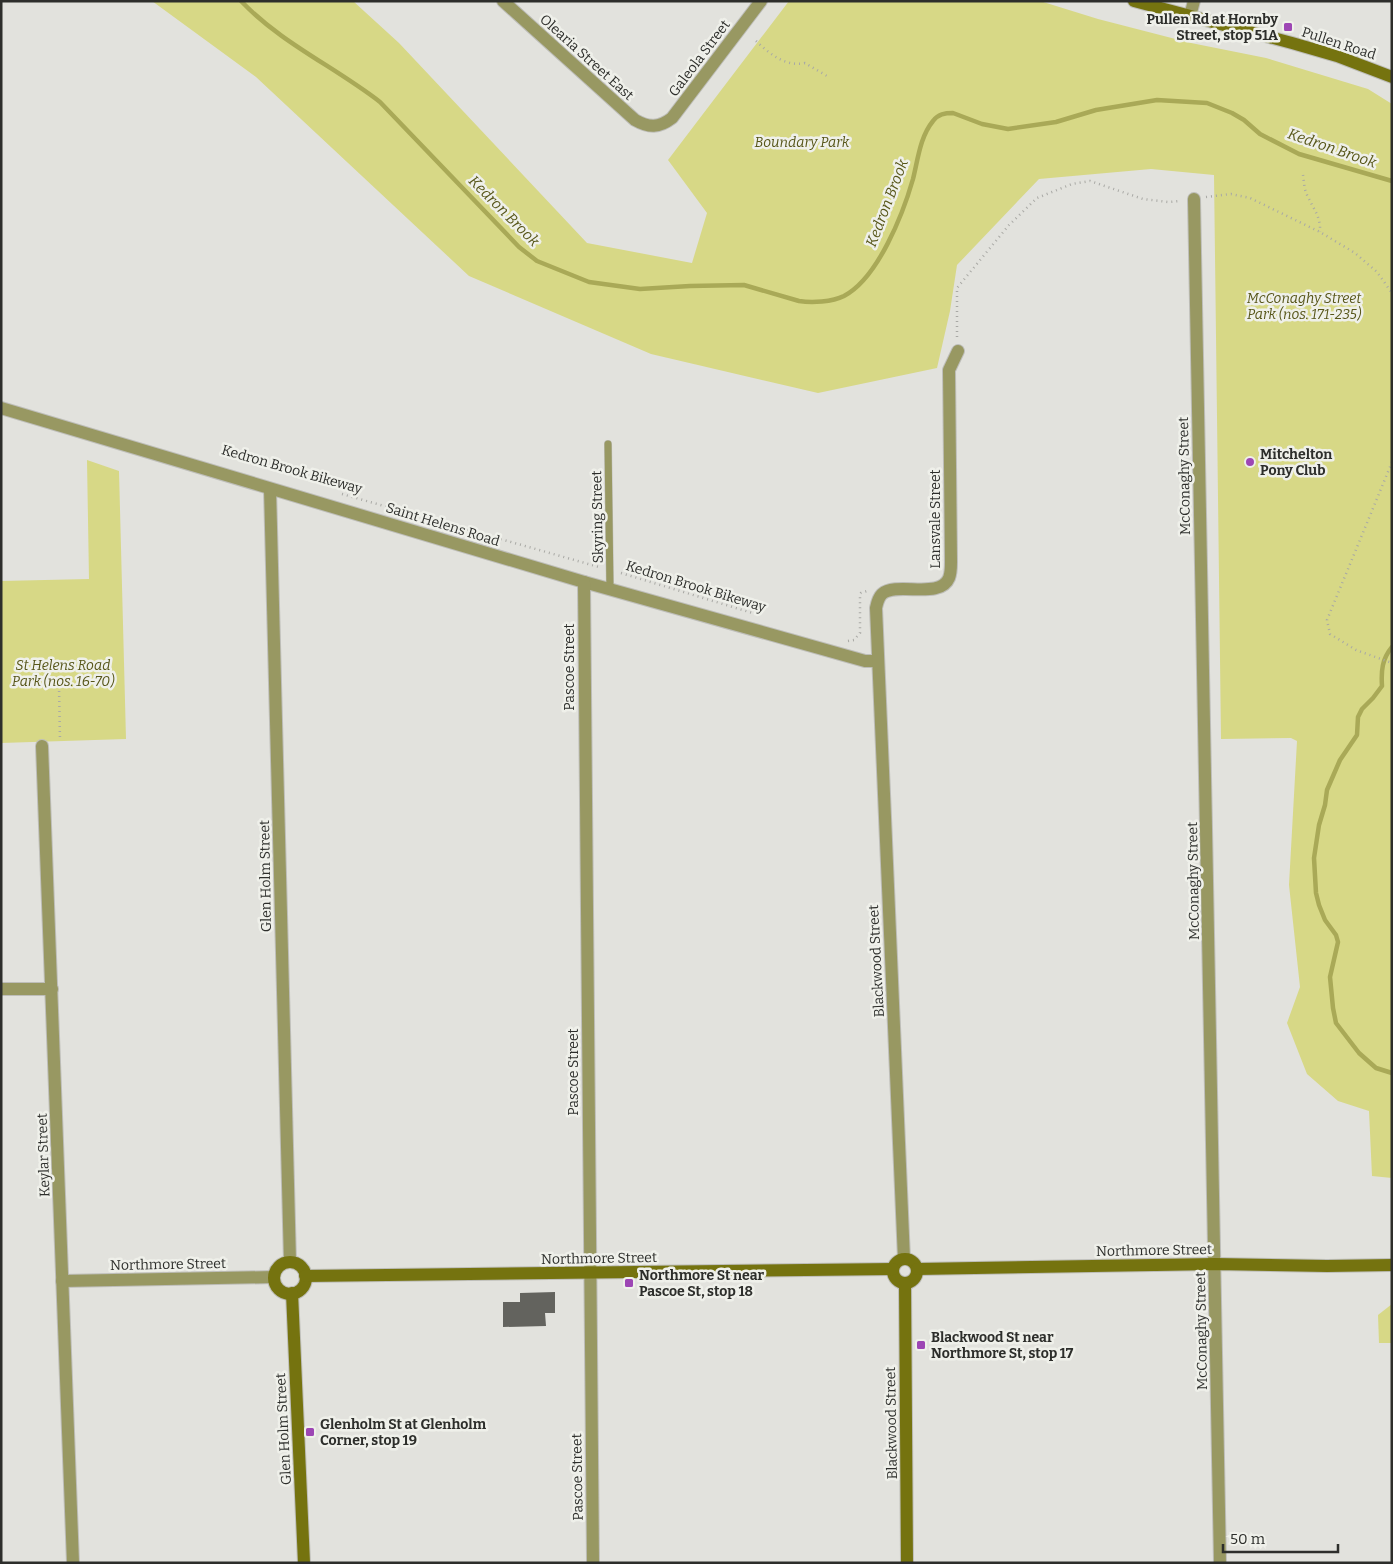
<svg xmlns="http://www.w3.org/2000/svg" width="1393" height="1564" font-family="Bitter,serif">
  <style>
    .green { fill: #d7d886 }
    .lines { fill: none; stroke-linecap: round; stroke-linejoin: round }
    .stream { stroke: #a9a957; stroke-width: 4.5 }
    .building { fill: #63635e }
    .lane-casing { stroke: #bebeb9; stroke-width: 8 }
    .street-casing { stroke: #bebeb9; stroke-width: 14 }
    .secondary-casing { stroke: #bebeb9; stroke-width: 14 }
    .path { stroke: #a9a9a5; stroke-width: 2.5; stroke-dasharray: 1 4; stroke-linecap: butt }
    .lane { stroke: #989862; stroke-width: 7 }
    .street { stroke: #989862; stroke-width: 12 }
    .secondary { stroke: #75730f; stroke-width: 12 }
    .poi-dot { fill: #9d46b4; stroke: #eff0ea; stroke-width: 2 }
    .labels { text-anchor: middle; stroke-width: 5; stroke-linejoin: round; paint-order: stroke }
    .poi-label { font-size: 14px; font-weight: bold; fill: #2d2e2b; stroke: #eff0ea; text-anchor: start }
    .street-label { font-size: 14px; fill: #2d2e2b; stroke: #eff0ea }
    .park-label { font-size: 14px; font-style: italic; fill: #575619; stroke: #eff0ea }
    .water-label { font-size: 15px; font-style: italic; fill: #575619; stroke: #eff0ea }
  </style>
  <rect width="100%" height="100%" fill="#e2e2dd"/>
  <g class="green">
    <path d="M152 1H353L399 43 587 243 692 263 707 213 668 160 789 1H1040L1098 19 1191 43 1266 58 1368 89 1392 104V1178L1372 1176 1369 1111 1338 1101 1307 1074 1287 1023 1300 987 1289 885 1297 741 1291 738 1221 739 1214 175 1151 169 1039 179 957 265 950 311 937 368 818 393 651 354 469 276 256 77Z"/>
    <path d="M87 460 119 471 126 739 1 743V581L89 579Z"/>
    <path d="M1392 1304V1343H1379L1378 1315Z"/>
  </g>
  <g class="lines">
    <g class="stream">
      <path d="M241 1C281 43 335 67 380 102L519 247 537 261 589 282 640 289 690 286 744 285 799 301C812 303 832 302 844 296 878 278 903 214 913 179 918 159 920 137 933 121 938 114 945 113 953 113L982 124 1008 129 1056 122 1096 110 1157 100 1207 103 1232 113 1244 120 1260 134 1299 154 1392 181"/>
      <path d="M1392 647C1382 659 1381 671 1382 686L1373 698 1362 709 1358 717 1357 735 1340 760 1327 790 1325 805 1319 825 1314 858 1316 893 1319 905 1325 920 1336 935 1338 942 1330 977 1333 1008 1336 1023 1359 1053 1376 1068 1392 1073"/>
    </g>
  </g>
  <path class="building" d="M555 1292V1313H545L546 1326 503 1327V1302H520V1293Z"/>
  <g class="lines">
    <g class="lane-casing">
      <path id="lane" d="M608 444 610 589"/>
    </g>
    <g class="street-casing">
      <g id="street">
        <path d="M503 1 635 120C649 128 659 128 672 118L761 1"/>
        <path d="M1190 16 1194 1"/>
        <path d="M1194 199 1220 1563"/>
        <path d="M1 408 584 582 865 661H878"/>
        <path d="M270 489 290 1262"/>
        <path d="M584 582 593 1563"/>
        <path d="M42 746 73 1563"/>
        <path d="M1 989H52"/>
        <path d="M904 1259 876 608C877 603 878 598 882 594 897 581 940 600 949 578 951 573 951 567 951 562L949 370 958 351"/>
        <path d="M62 1281 274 1277"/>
      </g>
    </g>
    <g class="secondary-casing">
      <g id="secondary">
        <path d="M1134 1 1292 43 1337 56 1392 77"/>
        <circle cx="905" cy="1271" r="12"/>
        <circle cx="290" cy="1278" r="16"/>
        <path d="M917 1269 1215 1264 1327 1266 1392 1265"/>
        <path d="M305 1276 893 1269"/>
        <path d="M905 1283 907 1563"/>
        <path d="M292 1293 304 1563"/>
      </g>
    </g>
    <g class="path">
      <path d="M756 41C770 54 785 67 805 63L827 76"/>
      <path d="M1303 175C1304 181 1304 189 1307 195 1313 208 1321 217 1320 232"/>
      <path d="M1206 197 1231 194 1250 198 1320 232 1355 253 1377 272 1392 293"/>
      <path d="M957 337V288L1009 225 1037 198 1072 184 1090 181 1143 199 1168 202 1181 201"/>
      <path d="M1392 462 1327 620 1330 634 1356 650 1392 663"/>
      <path d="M342 494 599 567"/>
      <path d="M621 573 759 615"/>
      <path d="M848 641 854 640 860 633V596L861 593 867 591"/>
      <path d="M59 686 60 741"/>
    </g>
    <use href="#lane" class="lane"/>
    <use href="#street" class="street"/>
    <use href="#secondary" class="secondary"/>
  </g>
  <g class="poi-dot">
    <rect x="1283" y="22" width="10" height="10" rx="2.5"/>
    <circle cx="1250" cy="462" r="5"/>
    <rect x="624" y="1278" width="10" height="10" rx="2.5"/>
    <rect x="916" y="1340" width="10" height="10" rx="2.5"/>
    <rect x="305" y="1427" width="10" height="10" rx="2.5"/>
  </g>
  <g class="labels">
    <g class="poi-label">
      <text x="1278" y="24" text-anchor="end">Pullen Rd at Hornby<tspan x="1278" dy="16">Street, stop 51A</tspan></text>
      <text x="1260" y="459">Mitchelton<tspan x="1260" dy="16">Pony Club</tspan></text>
      <text x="639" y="1280">Northmore St near<tspan x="639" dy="16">Pascoe St, stop 18</tspan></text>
      <text x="931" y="1342">Blackwood St near<tspan x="931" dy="16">Northmore St, stop 17</tspan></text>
      <text x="320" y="1429">Glenholm St at Glenholm<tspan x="320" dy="16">Corner, stop 19</tspan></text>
    </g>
    <g class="street-label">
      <text transform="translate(1339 43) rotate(18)" y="5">Pullen Road</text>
      <text transform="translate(587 57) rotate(42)" y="5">Olearia Street East</text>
      <text transform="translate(699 58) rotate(-53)" y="5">Galeola Street</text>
      <text transform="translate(292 469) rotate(16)" y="5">Kedron Brook Bikeway</text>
      <text transform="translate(1184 476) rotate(-91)" y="5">McConaghy Street</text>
      <text transform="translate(597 517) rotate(-91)" y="5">Skyring Street</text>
      <text transform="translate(935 519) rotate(-90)" y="5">Lansvale Street</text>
      <text transform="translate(443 524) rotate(17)" y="5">Saint Helens Road</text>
      <text transform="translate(696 586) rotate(17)" y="5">Kedron Brook Bikeway</text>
      <text transform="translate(569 667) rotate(-90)" y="5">Pascoe Street</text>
      <text transform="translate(265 876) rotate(-91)" y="5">Glen Holm Street</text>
      <text transform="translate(1193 881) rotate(-91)" y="5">McConaghy Street</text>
      <text transform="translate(876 961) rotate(-93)" y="5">Blackwood Street</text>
      <text transform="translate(573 1072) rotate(-90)" y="5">Pascoe Street</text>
      <text transform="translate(43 1155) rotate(-92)" y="5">Keylar Street</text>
      <text transform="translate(1154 1250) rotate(-1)" y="5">Northmore Street</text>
      <text transform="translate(599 1258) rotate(-1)" y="5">Northmore Street</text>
      <text transform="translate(168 1264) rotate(-1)" y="5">Northmore Street</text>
      <text transform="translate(1201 1331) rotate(-91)" y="5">McConaghy Street</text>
      <text transform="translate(891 1423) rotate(-91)" y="5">Blackwood Street</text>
      <text transform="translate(283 1429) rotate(-93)" y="5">Glen Holm Street</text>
      <text transform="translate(577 1477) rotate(-91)" y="5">Pascoe Street</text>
    </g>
    <g class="park-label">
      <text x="802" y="147">Boundary Park</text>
      <text x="1304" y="303">McConaghy Street<tspan x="1304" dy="16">Park (nos. 171-235)</tspan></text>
      <text x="63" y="670">St Helens Road<tspan x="63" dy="16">Park (nos. 16-70)</tspan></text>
    </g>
    <g class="water-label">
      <text transform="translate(1332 148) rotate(19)" y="5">Kedron Brook</text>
      <text transform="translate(887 203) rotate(-69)" y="5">Kedron Brook</text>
      <text transform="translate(504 211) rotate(45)" y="5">Kedron Brook</text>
    </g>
  </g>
  <rect width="1393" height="1564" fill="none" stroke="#2d2e2b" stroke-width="5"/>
  <path d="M1223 1544v8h115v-8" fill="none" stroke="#2d2e2b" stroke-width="2.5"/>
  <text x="1230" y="1544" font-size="15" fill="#2d2e2b" stroke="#eff0ea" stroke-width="4" paint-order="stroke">50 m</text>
</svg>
